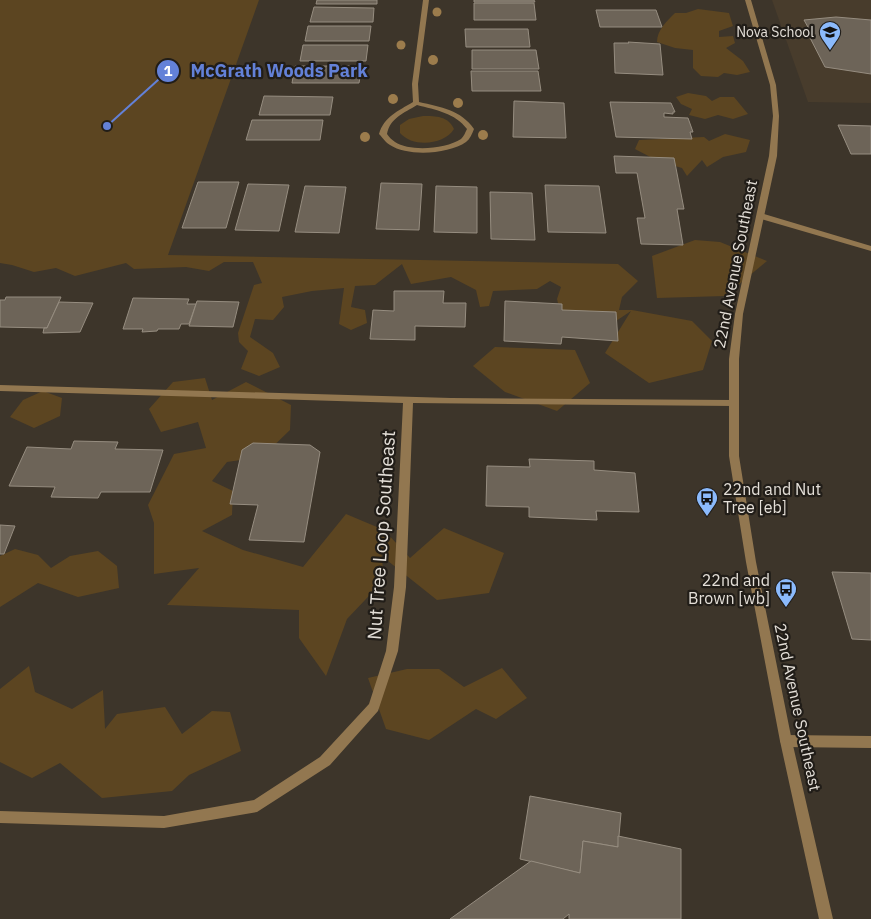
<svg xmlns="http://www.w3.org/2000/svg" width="871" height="919" font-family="'IBM Plex Sans',sans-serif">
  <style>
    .built { fill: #483c2c }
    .green { fill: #5c4521 }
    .building { fill: #6d6458; stroke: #968d80 }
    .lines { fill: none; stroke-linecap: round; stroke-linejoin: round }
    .minor { fill: #927750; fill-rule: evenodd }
    .tertiary { fill: #927750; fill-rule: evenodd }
    .tree { fill: #9c7c4c }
    .labels { text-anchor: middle; stroke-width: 4.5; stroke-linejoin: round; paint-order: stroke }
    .far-poi-label { font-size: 14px; fill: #e4dfd8; stroke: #211d18; text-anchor: end }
    .street-label { font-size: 16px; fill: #e4dfd8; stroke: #211d18 }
    .poi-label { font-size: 16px; fill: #e4dfd8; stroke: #211d18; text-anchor: start }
    .near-street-label { font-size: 19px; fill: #e4dfd8; stroke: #211d18 }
    .leader { fill: none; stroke: #6381d8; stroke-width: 2 }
    .callout-dot { fill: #6381d8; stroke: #211d18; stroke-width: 2 }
    .mark-label { font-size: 15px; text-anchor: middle; font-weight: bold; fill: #fff }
    .callout-label { font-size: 18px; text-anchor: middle; font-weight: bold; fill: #6381d8; stroke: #211d18; stroke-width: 4.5; stroke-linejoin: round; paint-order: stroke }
  </style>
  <rect width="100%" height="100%" fill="#3d352a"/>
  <path class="built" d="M772 0H871V103L808 102Z"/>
  <g class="green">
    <path d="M0 0H259L168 255 618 264 638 281 622 297 619 310H632L692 321 712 341 703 370 649 383 605 353 631 311 610 325 570 319 559 307 557 299 561 287 550 281 537 289 493 291 489 306 480 307 476 290 451 277 411 284 402 264 375 285 355 286 351 307 365 310 367 323 351 330 339 324 344 288 312 291 282 297 284 307 273 320 255 319 250 337 273 353 280 367 259 376 241 369 248 351 239 342 238 333 254 285 262 283 253 262H224L209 271 186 267 134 269 126 263 75 276 56 268 34 272 12 265 0 263Z"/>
    <path d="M698 9 729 13 733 26 719 31V37L733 36 735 43 726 48 743 61 750 72 737 75 724 73 718 77 701 76 693 68V50L675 48 657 42C657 30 667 21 675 13H686Z"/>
    <path d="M688 93 706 96 712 101 720 97H734L748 114 733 119 718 115 705 119 689 115 692 109 681 104 676 97Z"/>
    <path d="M423 116C436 116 448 116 454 129 444 145 413 148 400 133V125L409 119Z"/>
    <path d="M725 134 750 140 746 152 723 157 707 167 702 160 687 176 682 168 658 161 635 149 639 140 704 137 709 141Z"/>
    <path d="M695 240 720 242 767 261 725 296 657 298 652 256Z"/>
    <path d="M495 347 575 350 590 383 557 411 505 392 473 366Z"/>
    <path d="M205 378 212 400 246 382 291 405 290 430 262 457 227 462 212 481 233 491 232 515 202 531 243 550 303 567 346 514 384 530 410 558 444 528 504 553 489 593 437 600 388 561 381 549 384 580 347 619 326 676 299 638V610L167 605 199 568 154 574V523L148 505 174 454 206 448 198 422 161 432 149 409 173 382Z"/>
    <path d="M43 391 62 398 60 416 34 428 10 417 23 400Z"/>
    <path d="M15 549 38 555 51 568 70 556 98 551 117 566 119 588 78 597 38 583 0 607V556Z"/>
    <path d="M29 666 35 692 72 709 103 690 105 729 117 714 165 707 182 734 212 711 230 712 241 751 189 775 172 791 102 798 60 763 32 778 0 762V689Z"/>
    <path d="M502 668 527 698 496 719 476 709 429 740 386 729 368 678 407 669H439L464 687Z"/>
  </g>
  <g class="building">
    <path d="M317 0H377V4H316Z"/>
    <path d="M474 0H534L535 2H474Z"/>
    <path d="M474 3H534L536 20H474Z"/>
    <path d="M314 7 374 8 373 22H310Z"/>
    <path d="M596 10H656L662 27H600Z"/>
    <path d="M836 17 871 20V74L825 67 806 30 809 29 804 20Z"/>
    <path d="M308 26H371L369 41H305Z"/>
    <path d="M465 29H528L530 47H466Z"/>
    <path d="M628 42 660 44 663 75 615 73 614 43H629Z"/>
    <path d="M303 45H368L366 61H300Z"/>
    <path d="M472 50H536L539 69H472Z"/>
    <path d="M295 66H362L359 83H292Z"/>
    <path d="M471 71H538L541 91H472Z"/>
    <path d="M264 96 333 97 330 115H259Z"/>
    <path d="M514 101 564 103 566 138 513 137Z"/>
    <path d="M610 102 671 103 675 112H673V114L664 113V117L688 118 693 132H690L692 139 616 137Z"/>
    <path d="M252 120H323L320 140H246Z"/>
    <path d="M838 125 871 126V154H851Z"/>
    <path d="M614 156 674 158 684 209H677L683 245 641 244 637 218H645L637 173H616Z"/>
    <path d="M198 182H239L226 228H182Z"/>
    <path d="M381 183 422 184 419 230 376 229Z"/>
    <path d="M248 184 289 185 279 231 235 230Z"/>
    <path d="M545 185 599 186 606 233 548 232Z"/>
    <path d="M305 186 346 187 339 233 295 232Z"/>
    <path d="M436 186 477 187V233L434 232Z"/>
    <path d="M490 192 532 193 535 240 491 239Z"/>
    <path d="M394 291H444L443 303H466L465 327 415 326V340L370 339 373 310 394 311Z"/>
    <path d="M6 297H61L47 328 0 327V300H5Z"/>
    <path d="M133 298 189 299 187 304H196L189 324H181L179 329H158L157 331 142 332 143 329H123Z"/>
    <path d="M197 301 239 302 233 327 189 326Z"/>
    <path d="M505 301 562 304V310L616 312 618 341 562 337 561 344 504 341Z"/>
    <path d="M59 302 93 303 80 332 43 333 44 328H47Z"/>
    <path d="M74 441 118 442 115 449 163 450 150 492H101L98 498 51 497 55 487 9 486 27 447 71 449Z"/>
    <path d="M253 443 310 445 320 452 304 542 249 540 258 505 230 504 242 450Z"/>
    <path d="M529 459 594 461V470L635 473 639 512 596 511 597 520 529 517V507L486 506 487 466 530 467Z"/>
    <path d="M0 525 15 526 4 554H0Z"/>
    <path d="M832 572 871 573V640L852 639Z"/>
    <path d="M530 796 621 813 618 847 583 841 580 873 520 859Z"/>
    <path d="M618 836 681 849V919H569V914L563 919H450L531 861 580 873 583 841 618 847Z"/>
  </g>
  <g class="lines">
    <g class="minor">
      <path d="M423 0H429L418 84 419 102C441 107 461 110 474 129 472 134 470 139 466 142 449 154 408 157 390 145 386 143 383 138 379 134 384 117 398 111 413 102L412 84ZM417 105C436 110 455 113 467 129 465 133 464 136 461 139 446 149 410 152 395 142 392 140 389 137 387 134 390 118 404 113 417 105Z"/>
      <path d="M758 214H764L871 246V251L758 218Z"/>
      <path d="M0 385 451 398 733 400 738 403 733 406 413 403 406 587 398 651 378 711 330 765 257 812 164 828 0 823V811L164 816 254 800 320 757 369 704 386 651 394 587 403 403 0 391Z"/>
      <path d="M786 735 871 736V748L786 747 782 745 780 741 782 737Z"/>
    </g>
    <path class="tertiary" d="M745 0H751L776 85 779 116 777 156 743 314 739 359V456L756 562 792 741 833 919H819L780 741 746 562 729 456V359L735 314 769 156 773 116 770 85Z"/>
  </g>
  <g class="tree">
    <circle cx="437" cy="12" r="4.5"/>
    <circle cx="401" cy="45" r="4.5"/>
    <circle cx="433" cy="60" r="5"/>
    <circle cx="393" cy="99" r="5"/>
    <circle cx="458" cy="103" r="5"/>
    <circle cx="483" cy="135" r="5"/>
    <circle cx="365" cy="137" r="5"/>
  </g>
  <defs>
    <g id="school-pin" transform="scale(1.125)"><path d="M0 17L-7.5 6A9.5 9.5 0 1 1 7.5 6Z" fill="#8bbafc" stroke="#211d18"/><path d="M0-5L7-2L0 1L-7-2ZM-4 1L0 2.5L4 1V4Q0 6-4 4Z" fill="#111"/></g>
    <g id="bus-pin" transform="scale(1.125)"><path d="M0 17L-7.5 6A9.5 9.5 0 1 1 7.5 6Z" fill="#8bbafc" stroke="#211d18"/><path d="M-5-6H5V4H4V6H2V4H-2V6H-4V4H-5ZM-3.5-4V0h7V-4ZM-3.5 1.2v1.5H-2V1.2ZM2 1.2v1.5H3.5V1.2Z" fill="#111"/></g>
  </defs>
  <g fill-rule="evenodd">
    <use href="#school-pin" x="830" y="32"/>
    <use href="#bus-pin" x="707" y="498"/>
    <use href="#bus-pin" x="786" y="589"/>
  </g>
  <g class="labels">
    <g class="far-poi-label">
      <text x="814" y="37">Nova School</text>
    </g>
    <g class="street-label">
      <text transform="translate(735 264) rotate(-79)" y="6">22nd Avenue Southeast</text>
      <text transform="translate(798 707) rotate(78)" y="6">22nd Avenue Southeast</text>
    </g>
    <g class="poi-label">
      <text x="723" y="495">22nd and Nut<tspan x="723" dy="18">Tree [eb]</tspan></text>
      <text x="770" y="586" text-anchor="end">22nd and<tspan x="770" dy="18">Brown [wb]</tspan></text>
    </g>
    <g class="near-street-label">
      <text transform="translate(381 535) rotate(-86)" y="7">Nut Tree Loop Southeast</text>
    </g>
  </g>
  <path class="leader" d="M107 126L168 71"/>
  <g class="callout-dot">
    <circle cx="107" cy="126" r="5"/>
    <circle cx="168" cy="71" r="12"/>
  </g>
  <g class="mark-label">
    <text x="168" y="76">1</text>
  </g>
  <g class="callout-label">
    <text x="279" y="77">McGrath Woods Park</text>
  </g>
</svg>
